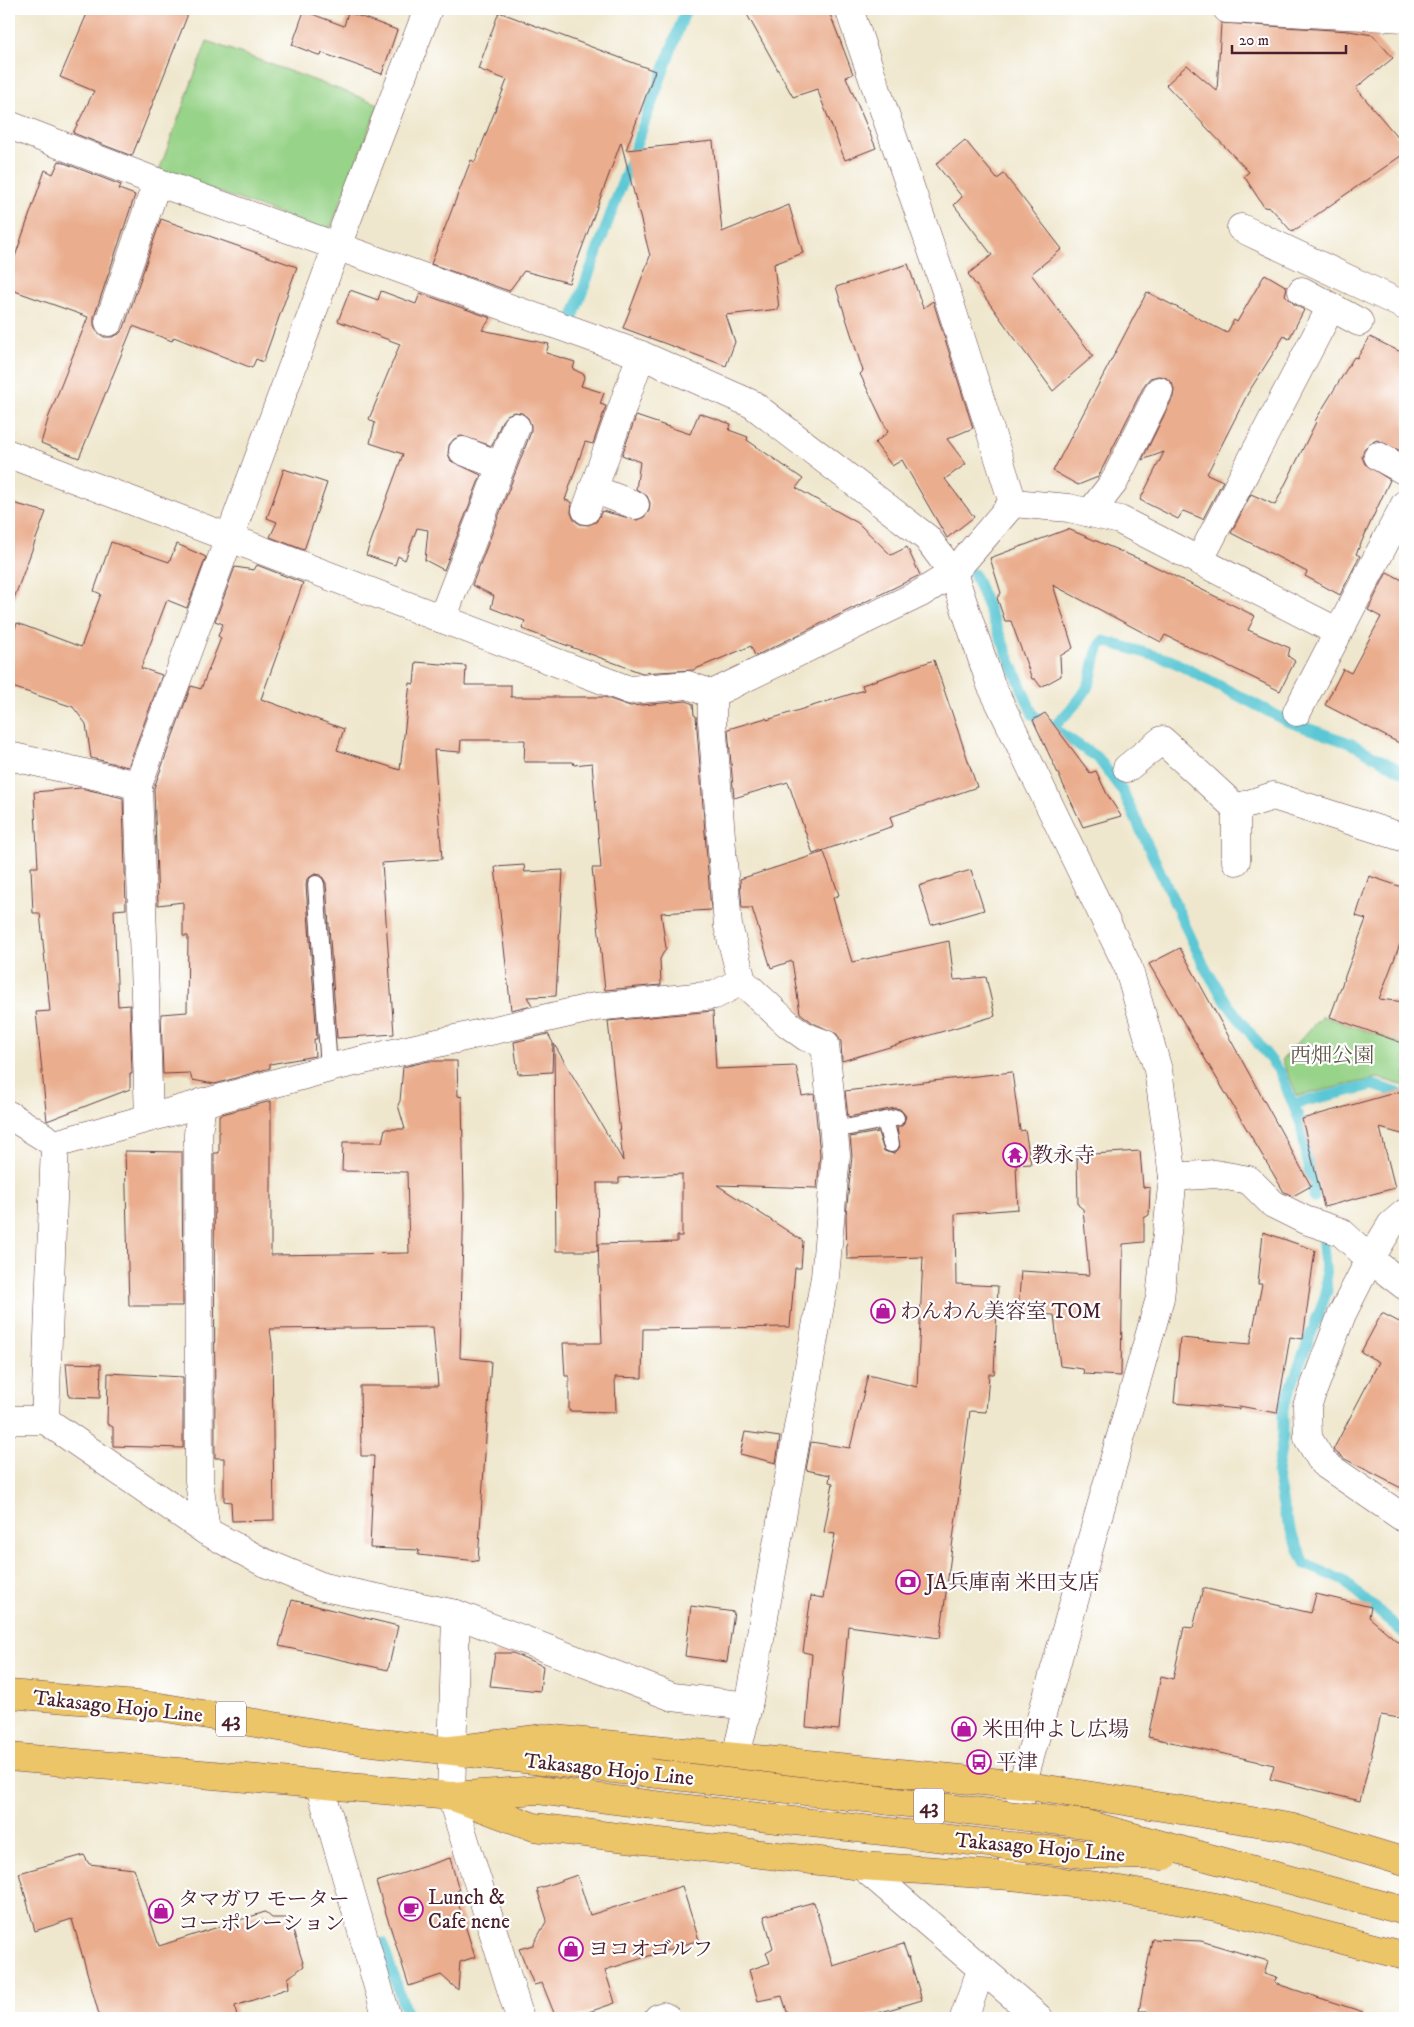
<svg xmlns="http://www.w3.org/2000/svg" width="1414" height="2027" font-family="'IM FELL DW Pica','Noto Serif JP',serif">
  <style>
    .green { fill: #97d388; stroke: #70795a }
    .lines { fill: none; stroke-linecap: round; stroke-linejoin: round }
    .stream { stroke: #5bc7d4; stroke-width: 11 }
    .building { fill: #eaad8e }
    .lane-casing { stroke: #633d43; stroke-width: 18 }
    .street-casing { stroke: #633d43; stroke-width: 29 }
    .primary-casing { stroke: #633d43; stroke-width: 29 }
    .lane { stroke: #fff; stroke-width: 16 }
    .street { stroke: #fff; stroke-width: 28 }
    .primary { stroke: #edc569; stroke-width: 28 }
    .primary-bridge-casing { stroke: #633d43; stroke-width: 29; stroke-linecap: butt }
    .primary-bridge { stroke: #edc569; stroke-width: 28 }
    .labels { text-anchor: middle; stroke-width: 4.5; stroke-linejoin: round; paint-order: stroke }
    .shield { fill: #fff; stroke: #80626b; stroke-width: 1 }
    .shield-label { font-size: 20px; font-weight: bold; fill: #4a1f2b }
    .park-label { font-size: 21px; fill: #615547; stroke: #fff }
    .poi-label { font-size: 21px; fill: #4a1f2b; stroke: #fff; text-anchor: start }
    .street-label { font-size: 21px; fill: #4a1f2b; stroke: #fff }
  </style>
  <rect width="100%" height="100%" fill="#fff"/>
  <filter id="ink" filterUnits="userSpaceOnUse"><feTurbulence type="fractalNoise" baseFrequency=".02" numOctaves="2"/><feDisplacementMap in="SourceGraphic" scale="10" xChannelSelector="R" yChannelSelector="G"/><feConvolveMatrix kernelMatrix="1 2 1 2 8 2 1 2 1" color-interpolation-filters="sRGB"/></filter>
  <filter id="wash" filterUnits="userSpaceOnUse"><feTurbulence type="fractalNoise" baseFrequency=".0096" numOctaves="4" result="noise"/><feDisplacementMap in="SourceGraphic" scale="20" xChannelSelector="R" yChannelSelector="G"/><feGaussianBlur stdDeviation="1.12" result="paint"/><feColorMatrix in="noise" values="0 0 0 0 0 0 0 0 0 0 0 0 0 0 0 0 0 1.4 0 .05"/><feComposite in="paint" operator="in"/></filter>
  <g filter="url(#wash)">
    <rect width="100%" height="100%" fill="#efe7cd"/>
    <g class="green">
      <path d="M207 41 379 104 331 227 322 229 159 171Z"/>
      <path d="M1322 1016 1405 1044V1086L1378 1078 1297 1096 1282 1060Z"/>
    </g>
    <g class="lines">
      <g class="stream">
        <path d="M573 317 686 9"/>
        <path d="M974 574 1033 715 1098 758 1123 792 1205 968 1227 1003 1280 1072 1301 1124 1314 1197"/>
        <path d="M1053 728C1064 715 1084 699 1090 681 1094 669 1094 649 1104 641L1170 660 1287 721 1352 744 1405 773"/>
        <path d="M1293 1104 1374 1085 1405 1096"/>
        <path d="M1323 1244 1327 1291 1283 1409V1435L1277 1474 1285 1516 1305 1564 1344 1581 1405 1634"/>
        <path d="M382 1943 408 2018"/>
      </g>
    </g>
    <g id="blocks">
      <g class="building">
        <path d="M89 9H190L132 156 73 133 94 91 60 77Z"/>
        <path d="M744 9H828L853 74 846 77 876 148 845 160 817 89 793 97Z"/>
        <path d="M304 11 344 26 348 12 397 30 382 74 322 53 321 56 292 45Z"/>
        <path d="M499 12 655 71 626 150 713 141 722 232 789 205 803 253 774 264 779 309 726 315 735 342 726 366 623 328 650 256 621 142 569 283 524 271 509 291 431 264 471 160 475 162 507 80 478 69Z"/>
        <path d="M1221 23 1349 31 1373 35 1393 58 1356 88 1405 146V153L1292 232 1271 208 1264 207 1244 176 1249 172 1166 85 1187 65 1217 91Z"/>
        <path d="M965 140 997 179 1004 174 1062 249 1031 274 1093 356 1053 391 968 274 992 255 954 205 962 197 936 164Z"/>
        <path d="M59 161 121 185 119 189 135 195 94 317V325L97 332 104 337H112L119 334 124 328 161 219 297 267 263 362 256 359 252 368 174 337 172 341 133 326 79 458 41 443 49 416 88 317 9 289V274L45 170 53 174Z"/>
        <path d="M908 264 923 308 933 301 973 428 947 439 966 464 945 479 974 517 947 538 902 460 892 466 875 443 888 432 860 374 863 371 836 287Z"/>
        <path d="M1265 274 1287 287 1285 295 1294 304 1304 310 1289 339 1284 336 1248 393 1207 474 1223 481 1203 519 1183 511 1178 519 1140 500 1164 452 1142 460 1173 397 1174 390 1172 383 1165 377 1158 376 1150 378 1145 384 1098 477 1078 485 1053 471 1147 292 1227 333 1234 320 1237 322Z"/>
        <path d="M350 290 378 300 381 291 416 304 420 293 491 318 482 330 549 344 546 353 575 362 573 369 585 375 581 386 604 393 600 404 606 406 593 444 585 442 565 500 572 502 571 513 574 520 580 524 588 525 596 522 602 511 637 520 644 517 649 511 650 503 647 496 636 489 640 462 622 455 636 416 690 434 699 413 731 424 729 430 748 437 747 440 803 479 796 488 858 523 891 555 907 547 920 575 755 656 751 646 693 670 642 673 522 629 525 621 491 608 494 596 472 585 531 432V425L528 418 522 413 514 412 507 415 502 421 492 446 461 436 454 439 449 445 448 454 451 461 481 475 444 570 425 560 428 530 417 528 405 560 398 556 395 565 366 555 403 454 370 443 375 423 369 419 400 344 338 321Z"/>
        <path d="M1370 337 1405 354V446L1403 452 1377 440 1370 443 1364 449 1362 457 1365 464 1390 480 1356 554 1360 556 1340 595 1305 576 1307 572 1231 533 1251 494 1275 505 1316 422 1315 421 1354 357 1357 358Z"/>
        <path d="M284 469 327 483 304 550 270 537 277 522 267 518Z"/>
        <path d="M9 502 46 512 12 604 9 603Z"/>
        <path d="M1068 529 1146 562 1255 616 1248 630 1290 648 1288 656 1295 661 1280 691 1165 635 1161 642 1053 585 1073 648 1060 656 1061 676 1041 687 1035 679H1032L1011 621H1005L997 598 1001 593 990 558Z"/>
        <path d="M111 542 169 562 177 544 206 557 187 608 167 600 141 668 162 675 128 767 91 758 86 724 73 707 9 686V647L17 623 81 647 101 594 94 591Z"/>
        <path d="M257 565 303 583 261 699 344 729 337 750 400 770 410 683 414 684 416 662 466 666 465 685H511V697H604L630 706 686 701 693 704 694 715 696 716 711 910 661 913 666 948 660 959 661 985 605 990 592 868H601L592 763 574 765 573 762H524L525 740H461L460 752 434 750 442 859 382 863 394 1034 337 1038 326 883 321 875 315 874 307 879 306 885 317 1039H314L315 1056 270 1064V1068L215 1084 192 1080 190 1073 163 1074 161 1014 187 1012 188 936H183V902L158 905 154 788 191 686 201 689 221 638 218 636 223 624 215 621 235 567 254 570Z"/>
        <path d="M1387 572 1402 580 1405 574V746L1325 705 1343 669 1351 673 1381 617 1368 610Z"/>
        <path d="M934 660 977 787 890 817 893 826 813 854 788 782 734 798 728 729 766 718 767 720 864 690 862 685Z"/>
        <path d="M1045 713 1090 773 1096 771 1107 794 1121 816 1083 827 1033 720Z"/>
        <path d="M81 788 123 798 126 909 114 910 118 1006 130 1005 132 1074H130V1089L47 1121 36 1012 50 1011 40 913H33L31 867H38L34 792Z"/>
        <path d="M824 852 839 895 833 898 852 962 949 941 954 980 986 977 995 1016 842 1061 841 1042 837 1034 813 1023 800 1013 792 961 771 968 752 908H742L740 879Z"/>
        <path d="M524 865 525 872 563 870 556 996 527 997 532 1005 511 1010 495 867Z"/>
        <path d="M971 870 984 910 931 925 919 886Z"/>
        <path d="M1369 876 1405 888V931L1379 999 1405 1002V1044L1330 1017 1366 919 1356 916Z"/>
        <path d="M1180 948 1311 1186 1293 1196 1284 1192 1149 964Z"/>
        <path d="M713 1011 716 1069 796 1066 802 1096 814 1094 820 1155 817 1188 717 1185 803 1241 801 1268H795L790 1327 643 1329 642 1378 615 1377 616 1412 569 1411V1376H565L563 1343H602L598 1244 677 1242V1236H682V1174L619 1178V1183H597L598 1251H556L554 1044 623 1161 608 1021Z"/>
        <path d="M548 1034 553 1043 552 1072 518 1074 514 1042Z"/>
        <path d="M429 1061H457L458 1096 462 1097 464 1197 460 1358 491 1361 478 1561 418 1555 419 1550 370 1548 374 1456H361L360 1386H438L433 1327 270 1329 272 1344 274 1520 232 1521 231 1502 224 1501V1458H215L214 1153H219V1115L271 1101V1255L409 1253 407 1172 342 1171 343 1142H382L385 1129H405L398 1105 400 1101 403 1067Z"/>
        <path d="M1012 1072 1020 1131 1025 1130 1031 1164 1016 1165 1018 1209 955 1214 956 1284 998 1286 994 1374H989L986 1412 970 1411 940 1638 848 1626 839 1730 806 1727 812 1654 803 1652 811 1596 823 1598 835 1534 824 1532 833 1483 829 1482 830 1475 806 1470 811 1442 850 1448 868 1375 917 1387 923 1257 847 1259 846 1215 852 1156 850 1137 878 1132 884 1151 894 1154 900 1147 897 1128 903 1125 906 1116 900 1109 895 1108 848 1117 845 1091Z"/>
        <path d="M1405 1090V1135L1380 1128 1395 1188 1324 1207 1302 1119Z"/>
        <path d="M125 1151 182 1152 183 1306H129Z"/>
        <path d="M1140 1151 1143 1187 1150 1188 1149 1215 1144 1218V1242L1123 1244 1121 1376 1084 1374 1083 1369 1060 1366 1054 1315 1018 1313 1021 1271 1089 1275 1083 1209 1078 1205 1077 1155Z"/>
        <path d="M1263 1232 1315 1250 1303 1339 1290 1337 1277 1413 1239 1406V1409L1174 1403 1180 1338 1250 1344 1262 1284H1258Z"/>
        <path d="M1405 1309V1490L1345 1459 1333 1450 1379 1362 1361 1352 1382 1313 1399 1322Z"/>
        <path d="M66 1363 101 1364 100 1398 69 1397Z"/>
        <path d="M108 1373 183 1377V1448L113 1446V1427L107 1424Z"/>
        <path d="M745 1432 780 1437 776 1463 740 1454Z"/>
        <path d="M1203 1588 1311 1613 1316 1594 1371 1607 1369 1617 1405 1648V1719L1381 1715 1360 1801 1270 1779 1274 1765 1148 1737 1161 1676 1173 1679 1184 1627 1193 1628Z"/>
        <path d="M292 1600 398 1626 388 1670 279 1646Z"/>
        <path d="M691 1606 734 1612 727 1662 685 1656Z"/>
        <path d="M495 1653H513L543 1666 540 1691 490 1686Z"/>
        <path d="M84 1855 89 1864 134 1869 159 1946 265 1912 272 1918H289L304 1966 288 1978 289 1988 235 2006 237 2018H100L72 1919 35 1931 19 1873Z"/>
        <path d="M450 1858 459 1890 455 1893 475 1957 460 1962 458 1990 441 1975 409 1986 376 1882Z"/>
        <path d="M577 1875 590 1915 682 1886 699 1940 605 1970 615 2003 571 2018H556L542 1983 534 1985 519 1949 533 1945 547 1920 537 1889Z"/>
        <path d="M814 1902 833 1966 903 1944 908 1957H909L922 2000 861 2018H789L782 1996 758 2001 749 1970 770 1963 766 1952 773 1948 764 1916Z"/>
        <path d="M1152 1939 1201 1941 1268 1961 1264 1974 1277 1978 1274 1983 1363 2012 1362 2018H1146L1147 2011H1139Z"/>
      </g>
    </g>
  </g>
  <g filter="url(#ink)">
    <use href="#blocks" fill-opacity="0" stroke="#633d43" stroke-width="1"/>
    <g class="lines">
      <g class="lane-casing">
        <g id="lane">
          <path d="M316 884 329 1068"/>
          <path d="M885 1120 891 1144"/>
          <path d="M834 1130 896 1118"/>
        </g>
      </g>
      <g class="street-casing">
        <g id="street">
          <path d="M1227 9 1405 18"/>
          <path d="M9 125 157 182 641 355 752 404 927 538 953 573 991 685 1128 967 1158 1070 1173 1177 1160 1298 1022 1785 1011 1876"/>
          <path d="M1241 228 1405 306"/>
          <path d="M1302 291 1359 322"/>
          <path d="M109 322 157 182"/>
          <path d="M463 451 501 466"/>
          <path d="M9 454 629 690 688 685 712 694"/>
          <path d="M1378 456 1405 471"/>
          <path d="M593 489 635 505"/>
          <path d="M1013 503 1069 508 1120 520 1338 632"/>
          <path d="M586 510 641 355"/>
          <path d="M1090 513 1114 482 1159 391"/>
          <path d="M1199 561 1331 307"/>
          <path d="M442 619 516 427"/>
          <path d="M1297 712 1405 504"/>
          <path d="M9 756 138 785"/>
          <path d="M1127 768 1162 740 1236 808 1273 796 1405 838"/>
          <path d="M1236 808V861"/>
          <path d="M202 1102 198 1134 199 1481 206 1531"/>
          <path d="M9 1115 55 1144 337 1066 595 1007 715 995 742 981"/>
          <path d="M149 1117 138 785 337 246 428 9"/>
          <path d="M1173 1177 1215 1174 1249 1180 1273 1204 1305 1220 1341 1232 1370 1259 1405 1286"/>
          <path d="M1405 1213 1391 1225 1370 1259 1342 1314 1307 1406 1308 1438 1323 1463 1405 1519"/>
          <path d="M9 1420H45L206 1531 263 1562 323 1587 456 1614 673 1697 748 1706"/>
          <path d="M45 1420 55 1144"/>
          <path d="M456 1614 451 1796 520 2018"/>
          <path d="M736 1756 748 1706 825 1277 836 1155 825 1044 806 1037 788 1024 742 981 728 926 712 721V694L921 593 953 573 1013 503 948 297 849 9"/>
          <path d="M320 1786 387 2018"/>
          <path d="M862 1866 1039 2018"/>
          <path d="M658 2018 663 2016 667 2018"/>
          <path d="M964 2018 981 1970"/>
        </g>
      </g>
      <g class="primary-casing">
        <g id="primary">
          <path d="M9 1694 160 1707 363 1741 649 1773"/>
          <path d="M452 1750 544 1738 1022 1785 1289 1827 1405 1862"/>
          <path d="M9 1757 451 1796 538 1790 646 1804"/>
          <path d="M451 1796 534 1827 862 1866 1011 1876 1097 1886 1216 1907 1405 1956"/>
          <path d="M1206 1857 1405 1911"/>
        </g>
      </g>
      <use href="#lane" class="lane"/>
      <use href="#street" class="street"/>
      <use href="#primary" class="primary"/>
      <g class="primary-bridge-casing">
        <g id="primary-bridge">
          <path d="M649 1773 1086 1824 1206 1857"/>
          <path d="M646 1804 1083 1854 1164 1856"/>
        </g>
      </g>
      <use href="#primary-bridge" class="primary-bridge"/>
    </g>
  </g>
  <defs>
    <g id="temple-ring" transform="scale(1.25)"><circle r="9.5" fill="#fff" stroke="#b5179e" stroke-width="1.5"/><path d="M0-6L5-2H3V0L6.5 2.5H4V6H1.5V3h-3V6H-4V2.5H-6.5L-3 0V-2H-5Z" fill="#b5179e"/></g>
    <g id="shop-ring" transform="scale(1.25)"><circle r="9.5" fill="#fff" stroke="#b5179e" stroke-width="1.5"/><path d="M-5-2.5h2.3a2.7 3.5 0 0 1 5.4 0H5L5.5 6h-11ZM-1.5-2.5h3a1.5 2.3 0 0 0-3 0Z" fill="#b5179e"/></g>
    <g id="bank-ring" transform="scale(1.25)"><circle r="9.5" fill="#fff" stroke="#b5179e" stroke-width="1.5"/><path d="M-6-4H6V4H-6ZM0-2.3a2.3 2.3 0 1 0 0 4.6a2.3 2.3 0 1 0 0-4.6Z" fill="#b5179e"/></g>
    <g id="bus-ring" transform="scale(1.25)"><circle r="9.5" fill="#fff" stroke="#b5179e" stroke-width="1.5"/><path d="M-5-6H5V4H4V6H2V4H-2V6H-4V4H-5ZM-3.5-4V0h7V-4ZM-3.5 1.2v1.5H-2V1.2ZM2 1.2v1.5H3.5V1.2Z" fill="#b5179e"/></g>
    <g id="cafe-ring" transform="scale(1.25)"><circle r="9.5" fill="#fff" stroke="#b5179e" stroke-width="1.5"/><path d="M-5.5-4.5H6V0H3Q3 3.5 0 3.5H-2.5Q-5.5 3.5-5.5 0ZM3-3.2v2h1.7v-2ZM-6 4.5H4V6H-6Z" fill="#b5179e"/></g>
  </defs>
  <g fill-rule="evenodd">
    <use href="#temple-ring" x="1015" y="1155"/>
    <use href="#shop-ring" x="883" y="1311"/>
    <use href="#bank-ring" x="908" y="1582"/>
    <use href="#shop-ring" x="964" y="1729"/>
    <use href="#bus-ring" x="979" y="1762"/>
    <use href="#cafe-ring" x="411" y="1909"/>
    <use href="#shop-ring" x="161" y="1911"/>
    <use href="#shop-ring" x="571" y="1949"/>
  </g>
  <g class="labels">
    <g class="shield">
      <rect x="216" y="1701.5" width="30" height="35" rx="4"/>
      <rect x="914" y="1788.5" width="30" height="35" rx="4"/>
    </g>
    <g class="shield-label">
      <text x="231" y="1726">43</text>
      <text x="929" y="1813">43</text>
    </g>
    <g class="park-label">
      <text x="1332" y="1062">西畑公園</text>
    </g>
    <g class="poi-label">
      <text x="1032" y="1162">教永寺</text>
      <text x="900" y="1318">わんわん美容室 TOM</text>
      <text x="926" y="1589">JA兵庫南 米田支店</text>
      <text x="982" y="1736">米田仲よし広場</text>
      <text x="996" y="1769">平津</text>
      <text x="428" y="1904">Lunch &amp;<tspan x="428" dy="24">Cafe nene</tspan></text>
      <text x="178" y="1906">タマガワ モーター<tspan x="178" dy="24">コーポレーション</tspan></text>
      <text x="588" y="1956">ヨコオゴルフ</text>
    </g>
    <g class="street-label">
      <text transform="translate(118 1706) rotate(6)" y="7">Takasago Hojo Line</text>
      <text transform="translate(609 1769) rotate(6)" y="7">Takasago Hojo Line</text>
      <text transform="translate(1040 1847) rotate(5)" y="7">Takasago Hojo Line</text>
    </g>
  </g>
  <rect width="1414" height="2027" fill="none" stroke="#fff" stroke-width="30"/>
  <path d="M1232 45v8h114v-8" fill="none" stroke="#4a1f2b" stroke-width="2.5"/>
  <text x="1239" y="45" font-size="15" fill="#4a1f2b" stroke="#ffffff" stroke-width="4" paint-order="stroke">20 m</text>
</svg>
